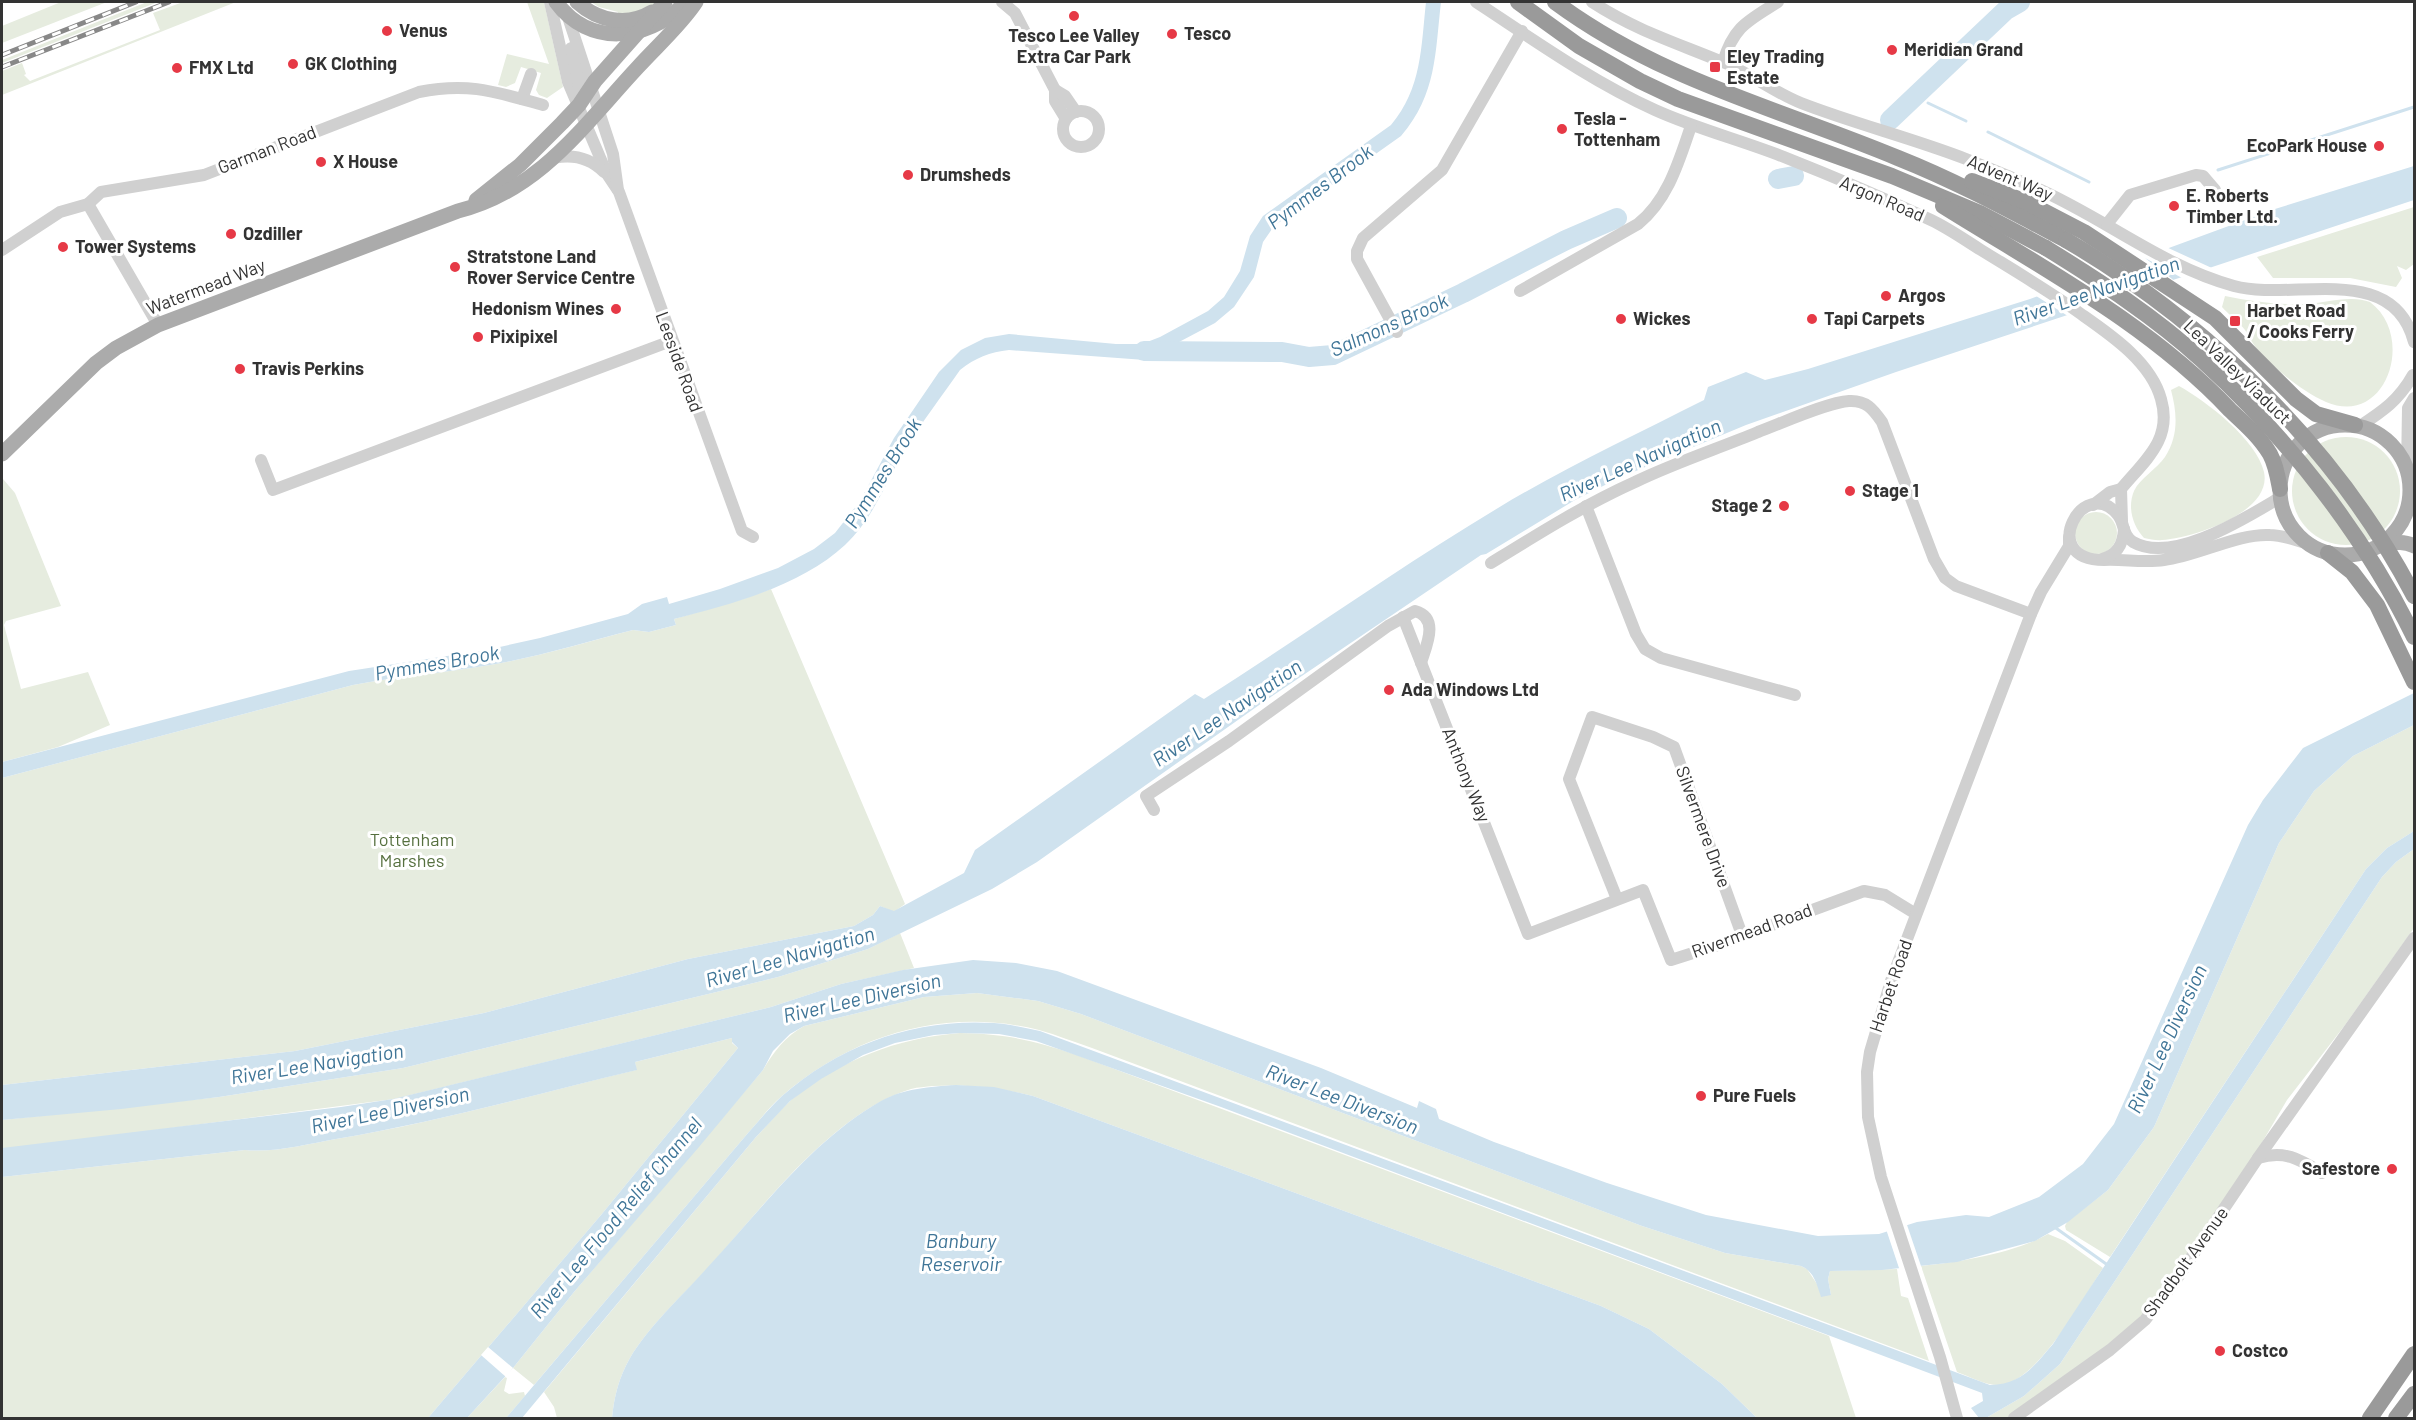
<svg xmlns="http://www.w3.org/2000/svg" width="2416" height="1420" font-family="Barlow,sans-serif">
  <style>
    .green { fill: #e6ecdf }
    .water { fill: #cfe2ee }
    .pier { fill: #fff }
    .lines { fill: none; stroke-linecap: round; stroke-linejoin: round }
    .stream { stroke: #cfe2ee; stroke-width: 3 }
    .river { stroke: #cfe2ee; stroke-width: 20 }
    .minor { stroke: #d0d0d0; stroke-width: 12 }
    .major { stroke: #ababab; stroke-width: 15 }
    .highway { stroke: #9a9a9a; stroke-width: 16 }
    .rail-casing { stroke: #888; stroke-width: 5 }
    .rail { stroke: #fff; stroke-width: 3; stroke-dasharray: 9; stroke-linecap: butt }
    .highway-bridge { stroke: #9a9a9a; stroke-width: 16 }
    .poi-dot { fill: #e63946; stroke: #fff; stroke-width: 2 }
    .labels { text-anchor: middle; stroke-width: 6; stroke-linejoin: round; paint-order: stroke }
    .poi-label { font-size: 18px; font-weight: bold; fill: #333; stroke: #fff; text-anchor: start }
    .street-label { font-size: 18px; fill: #333; stroke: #fff }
    .park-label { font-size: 18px; fill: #56703f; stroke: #fff }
    .water-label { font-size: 20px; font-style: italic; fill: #3f7597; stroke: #fff }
  </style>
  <rect width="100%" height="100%" fill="#fff"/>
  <g class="green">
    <path d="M61 2H107L2 43V26Z"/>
    <path d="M147 2H158L2 63V60Z"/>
    <path d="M183 2H236L2 95V71L22 63 26 74 24 75 30 81 160 30 153 13Z"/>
    <path d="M527 2H544L563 87 547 98 539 95 536 90 541 73 521 67 515 83 506 87 498 85 507 54 549 64Z"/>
    <path d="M591 2H658L646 11 617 17 618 12 599 7Z"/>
    <path d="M2414 207V264L2406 270 2397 266 2402 278 2396 287 2350 278H2273L2257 257Z"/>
    <path d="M2225 296C2250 301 2276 305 2302 304 2323 304 2350 294 2370 302 2416 336 2387 428 2326 402 2301 391 2275 369 2257 349 2252 343 2249 336 2245 330 2239 322 2229 315 2222 307Z"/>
    <path d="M2179 386C2206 401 2257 440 2264 472 2273 513 2192 538 2162 540 2157 541 2150 539 2144 538 2133 526 2127 508 2134 491 2140 478 2157 469 2165 457 2179 435 2177 413 2171 390Z"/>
    <circle cx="2346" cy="491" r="54"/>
    <path d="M3 479 15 493 61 606 6 621 4 625 21 689 88 672 110 725 58 747 2 762Z"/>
    <circle cx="2096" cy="533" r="21"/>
    <path d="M771 589 905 904 894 912 880 906 873 915 854 926 688 959 484 1013 295 1051 2 1085V778L353 685C398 676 444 673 490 665 538 657 586 642 633 630L649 632 676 625 674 619 743 599Z"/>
    <path d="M2414 725V831L2387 848 2366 869 2110 1257 2066 1230 2065 1226 2067 1222 2108 1190 2154 1127 2279 843 2314 791 2353 756Z"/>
    <path d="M2414 849V928L2345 1025 2287 1100 2234 1190 2167 1287 2128 1330 2072 1374 2008 1418H1986L2024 1396 2060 1364 2382 877 2396 862Z"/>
    <path d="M900 933 914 968 841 984 771 1007 394 1099 2 1150V1120L219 1097 403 1068 778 977 868 949Z"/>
    <path d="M977 993 1038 1001 1081 1014 1642 1226 1725 1253 1801 1266 1807 1269 1817 1284 1831 1295 1828 1279 1830 1271 1897 1269 1901 1296 1908 1298 1929 1361 1092 1048C1074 1042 1057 1035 1039 1030 946 1007 854 1034 782 1096 769 1107 759 1121 748 1133L534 1385 513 1368 574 1292 763 1070C774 1051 785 1037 804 1026L924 997Z"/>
    <path d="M960 1033C1006 1034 1033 1040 1077 1055L1829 1336 1856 1418H1757L1722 1384 1649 1329 1601 1306 1033 1096C999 1088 968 1084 933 1086 926 1087 918 1087 911 1089 832 1113 762 1208 708 1268 683 1295 648 1327 630 1358 619 1377 614 1397 612 1418H557L554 1407 544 1392 756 1137C768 1125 779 1111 791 1100 840 1060 897 1038 960 1033Z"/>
    <path d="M732 1038V1043L738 1048 601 1215 428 1418H2V1177L245 1150C275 1153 307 1144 336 1139 437 1122 537 1094 636 1070L635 1062Z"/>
    <path d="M2048 1234 2065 1241 2103 1268C2084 1297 2038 1381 2001 1385 1986 1386 1971 1377 1957 1372L1921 1266C1959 1262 2015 1253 2048 1234Z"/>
    <path d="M505 1377 507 1378 504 1391 509 1394 524 1392 525 1396 506 1418H467Z"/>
  </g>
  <g class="water">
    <path d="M1426 2H1441C1435 53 1437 94 1401 136L1274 226 1263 242 1254 277 1234 307 1215 323 1145 360 1009 350C990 352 975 358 960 370 942 396 922 422 905 449 886 482 873 519 845 545 801 586 731 604 674 619L676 625 649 632 633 630C585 642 538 657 490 665 444 673 398 676 353 685L2 778V762L349 671 486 650 540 638 628 614 642 604 667 597 669 604 720 589 778 568 814 549 835 533 860 501 894 438 939 372 961 350 985 338 1009 334 1116 344H1142L1160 337 1208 311 1224 297 1240 271 1250 236 1263 216 1391 125C1422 88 1421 47 1426 2Z"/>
    <path d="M2414 166V200L1896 372 1746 425 1619 478 1575 500 1486 554 1481 555 1262 703 1037 862 992 889 868 949 778 977 403 1068 219 1097 121 1109 2 1120V1085L295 1051 484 1013 688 959 854 926 873 915 880 906 894 911 964 873 975 850 1195 694 1204 699C1303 636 1398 568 1498 508 1564 468 1635 435 1704 400L1708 387 1746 372 1765 380 1808 369 2030 299 2275 209Z"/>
    <path d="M2414 693V725L2353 756 2314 791 2279 843 2154 1127 2108 1190 2068 1222 2035 1241 1957 1262 1882 1270 1830 1271 1828 1279 1831 1295 1821 1297C1817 1285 1814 1271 1801 1266L1725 1253 1642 1226 1081 1014 1038 1001 977 993 924 997 804 1026 790 1034 773 1051 763 1070 699 1147 574 1292 513 1368 467 1418H428L601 1215 738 1048 732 1042V1038L635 1062 637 1070C537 1094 437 1122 336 1139 307 1144 275 1153 245 1150L2 1177V1148L341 1107 393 1099 771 1007 841 984 903 970 973 960 1016 963 1057 971 1321 1068 1417 1108 1419 1101 1436 1109 1439 1119 1494 1142 1607 1183 1706 1215 1818 1236 1879 1234 1917 1222 1966 1215 1989 1217 2039 1197 2083 1164 2114 1124 2248 825 2263 800 2303 748Z"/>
    <path d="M2414 831V849L2396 862 2382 877 2060 1364 2024 1396 1986 1418H1979L1971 1408 1983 1401 1982 1393 1221 1107 1036 1041 999 1034 960 1033 934 1035 895 1043 863 1055 821 1079 790 1101 756 1137 522 1418H506L748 1133C759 1121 770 1107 782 1096 841 1044 916 1018 994 1023 1009 1024 1025 1028 1040 1031L1990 1385C2021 1385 2034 1366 2053 1344L2366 869 2387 848Z"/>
    <path d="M956 1085 994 1087 1033 1096 1601 1306 1649 1329 1722 1384 1757 1418H612C614 1397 619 1377 630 1358 648 1327 683 1295 707 1268 760 1211 812 1140 881 1101 905 1088 929 1087 956 1085Z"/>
  </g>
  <g class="pier">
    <path d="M2164 246 2214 269 2184 279 2145 258 2176 282 2071 318 2033 294Z"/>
    <path d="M1906 1222 1922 1269 1900 1271 1886 1229Z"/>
    <path d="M488 1347 513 1368 506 1377 481 1355Z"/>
  </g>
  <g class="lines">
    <g class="stream">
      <path d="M1928 103 1966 121"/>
      <path d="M1988 132 2089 182"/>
      <path d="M2218 170 2414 107"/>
      <path d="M2053 1226 2109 1266"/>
    </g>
    <g class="river">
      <path d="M1890 120 2006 10 2020 2"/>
      <path d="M1778 179 1794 176"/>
      <path d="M1144 351 1282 352 1309 357 1333 355 1463 293 1566 240 1617 218"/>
    </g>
    <g class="minor">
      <path d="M550 2 568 82 607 174 619 192 742 531 753 537"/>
      <path d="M1002 2 1015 13 1055 90V101L1066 119"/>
      <path d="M1476 2C1534 40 1591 81 1655 110 1697 129 1741 140 1784 157 1832 176 1884 198 1931 220 1948 228 1965 240 1981 250 2015 271 2049 291 2081 314 2111 335 2151 362 2161 399 2173 440 2144 461 2121 489L2122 521"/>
      <path d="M1592 2C1635 30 1674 42 1720 61 1749 72 1773 92 1801 103 1855 124 1912 138 1966 159 1989 168 2011 177 2034 187 2102 216 2161 266 2234 286 2292 302 2393 260 2414 342"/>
      <path d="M566 11 613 154 618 190"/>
      <path d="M571 48 579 86V104"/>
      <path d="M1723 62C1734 26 1748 21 1778 2"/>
      <path d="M1055 90 1065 96 1076 112"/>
      <path d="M522 99 531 74"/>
      <circle cx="1081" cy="129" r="18"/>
      <path d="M554 158C573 154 590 158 604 172"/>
      <path d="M88 204 158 325"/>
      <path d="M2107 224 2130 195 2196 175 2203 176 2215 190"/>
      <path d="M2 250 60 212 88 204 101 192 204 175 419 92C469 82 496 92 543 105"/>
      <path d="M1520 291 1638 224C1668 200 1679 161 1691 126"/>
      <path d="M1397 332 1357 259V251L1363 238 1442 170 1522 31"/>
      <path d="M2360 426C2383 411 2399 400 2413 375"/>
      <path d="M261 460 273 490 671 341"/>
      <path d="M2407 469 2408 408 2414 398"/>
      <path d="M2281 497C2247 517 2173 565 2133 542 2122 535 2125 524 2118 515 2084 473 2036 560 2104 560 2124 559 2144 563 2164 560 2197 556 2239 533 2270 535 2283 535 2297 541 2310 544"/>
      <path d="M2093 505 2110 492 2121 489"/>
      <path d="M1586 506 1636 634 1645 649 1661 658 1795 695"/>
      <path d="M2102 559C2117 555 2123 545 2124 529"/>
      <path d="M1491 563C1538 534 1584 505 1635 482 1674 463 1717 449 1758 432 1780 424 1828 402 1849 401 1866 400 1873 409 1882 422L1934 559 1945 578 1956 586 2031 614"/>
      <path d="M1403 617 1528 934 1643 890 1671 960 1715 946 1864 891 1885 895 1916 914"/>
      <path d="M1154 810 1146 796 1229 741 1388 626 1415 611C1440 618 1426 646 1421 663"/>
      <path d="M1617 899 1569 779 1592 717 1653 737 1674 747 1742 935"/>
      <path d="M2258 1158C2285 1150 2299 1159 2322 1173"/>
      <path d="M1957 1418 1940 1357 1881 1177 1868 1117 1867 1072 1870 1052 1891 981 2031 614 2041 592 2069 546V537"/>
      <path d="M2014 1418 2110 1350 2145 1320 2174 1283 2258 1158 2414 938"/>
    </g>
    <g class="major">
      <path d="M556 2C589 47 646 41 683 5"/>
      <path d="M577 2C598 21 627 27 652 12"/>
      <path d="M476 200 520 165 562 123 579 105 595 81 665 2"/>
      <circle cx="2345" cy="490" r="65"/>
      <path d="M2 454 96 363 116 348 158 325 458 211C539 191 584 125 638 67 657 46 681 25 696 2"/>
      <path d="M2380 546C2392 543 2403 540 2414 546"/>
    </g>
    <g class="highway">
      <path d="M1518 2 1579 46 1640 81 1678 99 1892 176 1980 213 2046 248"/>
      <path d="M1555 2C1662 81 1778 108 1898 158 1956 181 2011 211 2066 240"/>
      <path d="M1972 181 2026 202 2084 232 2215 318 2296 399 2316 414 2355 425"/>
      <path d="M1943 206C2042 268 2149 324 2230 410 2244 423 2260 437 2270 454 2276 465 2278 478 2280 489"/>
      <path d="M2328 553 2352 572 2377 605 2414 682"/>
      <path d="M2370 1418 2414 1354"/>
      <path d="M2396 1418 2414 1394"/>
    </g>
    <g class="rail-casing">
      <g id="rail">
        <path d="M2 55 136 2"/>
        <path d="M2 67 169 2"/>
      </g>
    </g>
    <use href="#rail" class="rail"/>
    <g class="highway-bridge">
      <path d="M2066 240C2209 324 2337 449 2414 596"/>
      <path d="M2046 248C2101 282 2155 317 2202 360 2288 438 2363 533 2414 637"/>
    </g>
  </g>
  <g class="poi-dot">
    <circle cx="1074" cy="16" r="6"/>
    <circle cx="387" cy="31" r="6"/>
    <circle cx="1172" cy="34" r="6"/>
    <circle cx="1892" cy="50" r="6"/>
    <circle cx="293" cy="64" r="6"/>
    <rect x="1709" y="61" width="12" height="12" rx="3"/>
    <circle cx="177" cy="68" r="6"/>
    <circle cx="1562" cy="129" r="6"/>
    <circle cx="2379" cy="146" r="6"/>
    <circle cx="321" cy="162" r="6"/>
    <circle cx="908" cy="175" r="6"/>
    <circle cx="2174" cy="206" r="6"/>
    <circle cx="231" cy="234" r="6"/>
    <circle cx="63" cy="247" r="6"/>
    <circle cx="455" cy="267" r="6"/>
    <circle cx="1886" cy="296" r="6"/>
    <circle cx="616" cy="309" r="6"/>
    <circle cx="1621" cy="319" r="6"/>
    <circle cx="1812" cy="319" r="6"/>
    <rect x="2229" y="315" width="12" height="12" rx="3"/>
    <circle cx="478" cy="337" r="6"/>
    <circle cx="240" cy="369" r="6"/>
    <circle cx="1850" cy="491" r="6"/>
    <circle cx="1784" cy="506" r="6"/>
    <circle cx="1389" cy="690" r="6"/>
    <circle cx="1701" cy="1096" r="6"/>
    <circle cx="2392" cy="1169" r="6"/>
    <circle cx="2220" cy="1351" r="6"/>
  </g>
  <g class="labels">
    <g class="poi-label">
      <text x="399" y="37">Venus</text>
      <text x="1184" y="40">Tesco</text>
      <text x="1074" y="42" text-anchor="middle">Tesco Lee Valley<tspan x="1074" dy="21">Extra Car Park</tspan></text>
      <text x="1904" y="56">Meridian Grand</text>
      <text x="1727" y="63">Eley Trading<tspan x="1727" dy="21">Estate</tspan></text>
      <text x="305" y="70">GK Clothing</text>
      <text x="189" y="74">FMX Ltd</text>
      <text x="1574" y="125">Tesla -<tspan x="1574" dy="21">Tottenham</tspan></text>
      <text x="2367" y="152" text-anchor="end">EcoPark House</text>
      <text x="333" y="168">X House</text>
      <text x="920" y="181">Drumsheds</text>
      <text x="2186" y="202">E. Roberts<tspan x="2186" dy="21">Timber Ltd.</tspan></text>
      <text x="243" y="240">Ozdiller</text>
      <text x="75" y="253">Tower Systems</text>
      <text x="467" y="263">Stratstone Land<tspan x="467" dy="21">Rover Service Centre</tspan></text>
      <text x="1898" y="302">Argos</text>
      <text x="604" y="315" text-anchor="end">Hedonism Wines</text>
      <text x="2247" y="317">Harbet Road<tspan x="2247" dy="21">/ Cooks Ferry</tspan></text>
      <text x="1633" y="325">Wickes</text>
      <text x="1824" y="325">Tapi Carpets</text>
      <text x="490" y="343">Pixipixel</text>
      <text x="252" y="375">Travis Perkins</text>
      <text x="1862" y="497">Stage 1</text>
      <text x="1772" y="512" text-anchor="end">Stage 2</text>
      <text x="1401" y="696">Ada Windows Ltd</text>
      <text x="1713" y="1102">Pure Fuels</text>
      <text x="2380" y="1175" text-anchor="end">Safestore</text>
      <text x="2232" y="1357">Costco</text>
    </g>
    <g class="street-label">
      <text transform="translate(267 150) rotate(-21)" y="6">Garman Road</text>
      <text transform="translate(2010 178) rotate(23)" y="6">Advent Way</text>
      <text transform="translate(1882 199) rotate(23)" y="6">Argon Road</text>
      <text transform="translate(206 287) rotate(-21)" y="6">Watermead Way</text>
      <text transform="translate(679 362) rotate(70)" y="6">Leeside Road</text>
      <text transform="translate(2237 372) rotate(44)" y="6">Lea Valley Viaduct</text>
      <text transform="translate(1466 775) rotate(68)" y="6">Anthony Way</text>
      <text transform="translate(1703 827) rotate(70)" y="6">Silvermere Drive</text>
      <text transform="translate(1752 931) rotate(-20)" y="6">Rivermead Road</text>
      <text transform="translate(1891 986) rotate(-71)" y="6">Harbet Road</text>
      <text transform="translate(2186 1262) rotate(-54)" y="6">Shadbolt Avenue</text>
    </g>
    <g class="park-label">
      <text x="412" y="846">Tottenham<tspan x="412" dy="21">Marshes</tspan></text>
    </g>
    <g class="water-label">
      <text transform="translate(1320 187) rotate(-37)" y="7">Pymmes Brook</text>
      <text transform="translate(2096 291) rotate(-19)" y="7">River Lee Navigation</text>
      <text transform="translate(1389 325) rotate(-24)" y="7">Salmons Brook</text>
      <text transform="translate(1640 460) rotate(-24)" y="7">River Lee Navigation</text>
      <text transform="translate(883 473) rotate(-58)" y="7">Pymmes Brook</text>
      <text transform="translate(437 663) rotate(-10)" y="7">Pymmes Brook</text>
      <text transform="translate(1227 713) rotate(-34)" y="7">River Lee Navigation</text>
      <text transform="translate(790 957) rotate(-16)" y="7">River Lee Navigation</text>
      <text transform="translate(862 998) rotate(-13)" y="7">River Lee Diversion</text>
      <text transform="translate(2167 1039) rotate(-65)" y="7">River Lee Diversion</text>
      <text transform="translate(317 1064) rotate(-9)" y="7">River Lee Navigation</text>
      <text transform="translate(1342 1099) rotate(21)" y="7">River Lee Diversion</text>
      <text transform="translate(390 1110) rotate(-12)" y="7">River Lee Diversion</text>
      <text transform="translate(616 1218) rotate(-50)" y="7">River Lee Flood Relief Channel</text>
      <text x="961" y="1248">Banbury<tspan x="961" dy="23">Reservoir</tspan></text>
    </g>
  </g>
  <rect width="2416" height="1420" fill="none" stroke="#333333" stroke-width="6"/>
</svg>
